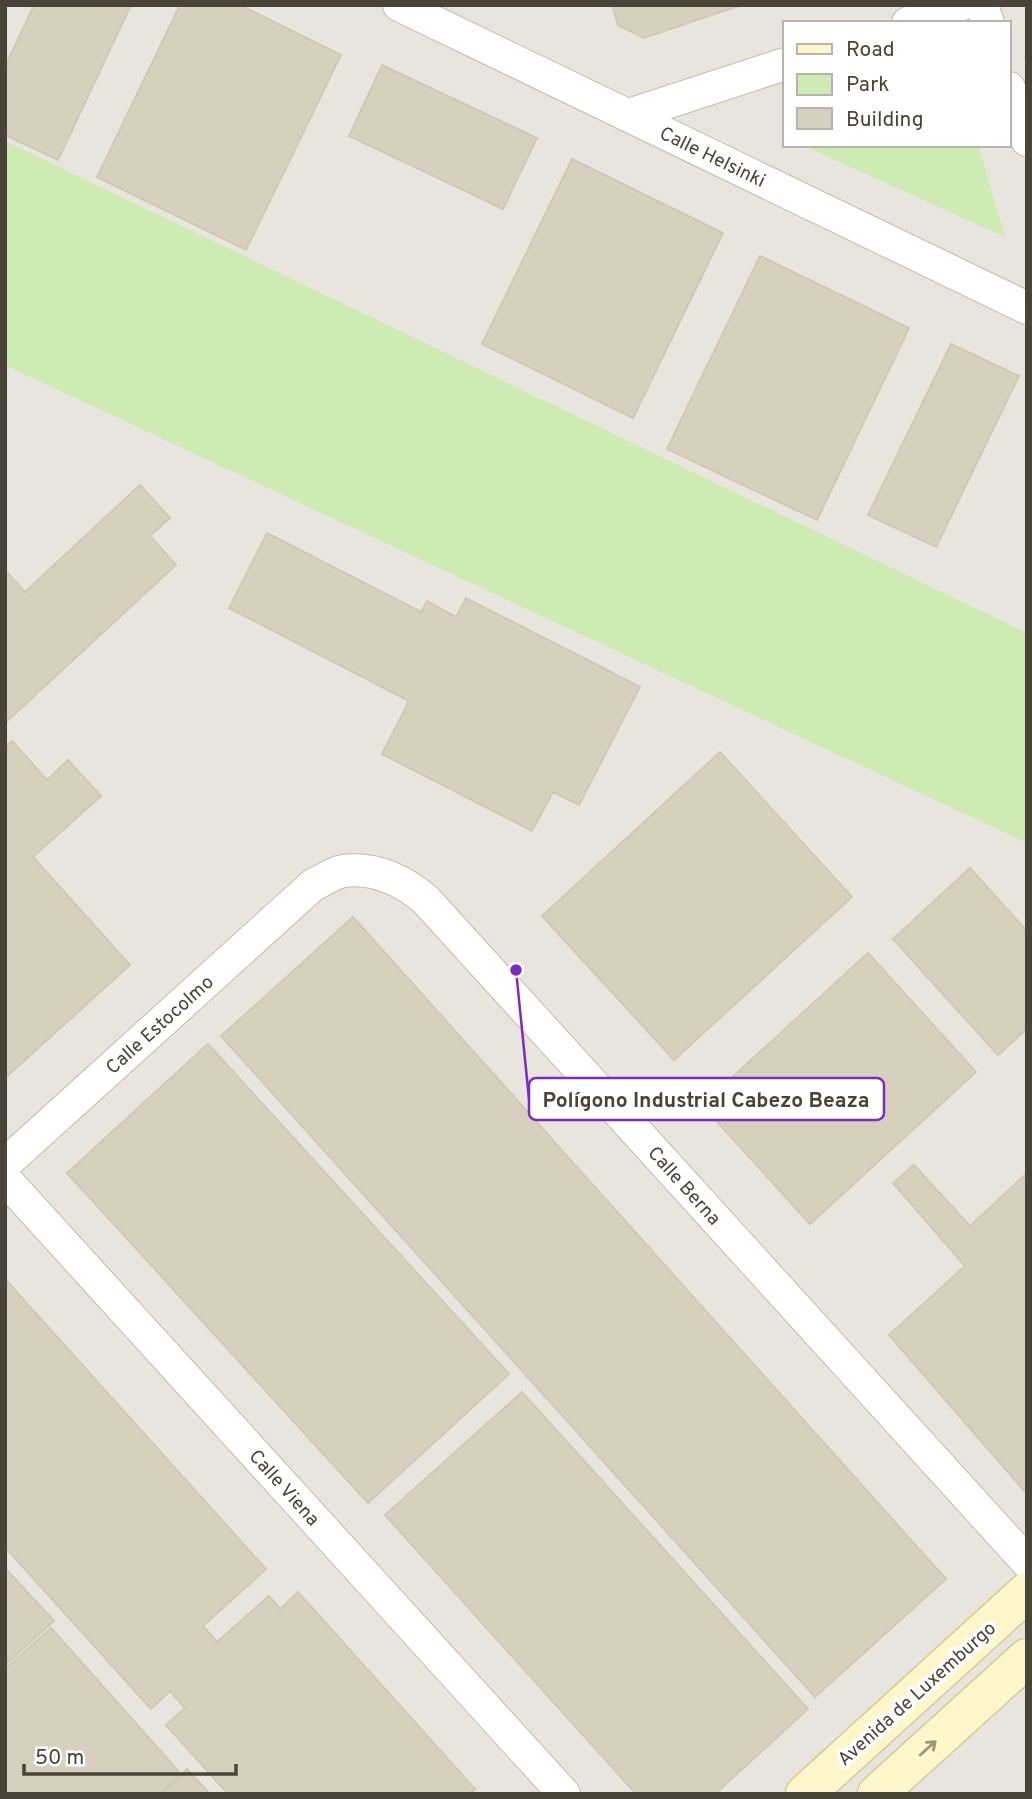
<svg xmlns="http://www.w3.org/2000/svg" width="1032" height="1799" font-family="Overpass,sans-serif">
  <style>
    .industrial { fill: #e8e5df; fill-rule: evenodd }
    .green { fill: #cdebb2 }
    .building { fill: #d8d0bf; stroke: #d3c9b2; stroke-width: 2 }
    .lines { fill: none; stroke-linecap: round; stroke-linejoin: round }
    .street-casing { stroke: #c2bcac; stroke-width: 34 }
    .secondary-casing { stroke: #d7cb99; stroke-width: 41 }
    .path { stroke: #c4b99d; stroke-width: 4.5; stroke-dasharray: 3.5 3.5; stroke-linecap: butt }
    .street { stroke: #fff; stroke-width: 32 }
    .secondary { stroke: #fff7cb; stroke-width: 38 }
    .oneway { stroke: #9b957a }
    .labels { text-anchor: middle; stroke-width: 7; stroke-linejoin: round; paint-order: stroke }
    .street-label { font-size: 19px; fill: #4a4438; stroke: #fff }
    .leader { fill: none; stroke: #7b2cbf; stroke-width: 2.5 }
    .callout-dot { fill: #7b2cbf; stroke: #fff; stroke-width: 2.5 }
    .callout { fill: #fff; stroke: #7b2cbf; stroke-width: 2.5 }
    .callout-label { font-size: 21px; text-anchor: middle; font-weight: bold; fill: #4a4438 }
  </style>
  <rect width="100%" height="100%" fill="#f6f3ea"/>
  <path class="industrial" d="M5 5H1027V1794H5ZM785 23H1009V145H785Z"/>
  <g class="green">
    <path d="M5 141 1027 633V843L5 365Z"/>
    <path d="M802 145H978L1005 237Z"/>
  </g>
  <g class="building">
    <path d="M34 5H131L58 160 5 135V67Z"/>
    <path d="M180 5H240L341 55 246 250 97 177Z"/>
    <path d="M612 5H742L644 38 618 25Z"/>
    <path d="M382 65 537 138 503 209 349 136Z"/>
    <path d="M572 159 723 233 633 418 482 344Z"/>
    <path d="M760 256 909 328 817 520 667 449Z"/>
    <path d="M951 344 1019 376 936 547 868 515Z"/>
    <path d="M140 485 170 518 150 536 176 565 5 723V570L25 592Z"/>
    <path d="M267 533 421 612 427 601 456 617 466 598 640 687 579 805 553 792 532 831 382 754 409 701 229 608Z"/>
    <path d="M12 741 47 780 68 760 101 796 33 857 130 965 5 1078V747Z"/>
    <path d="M720 752 852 897 674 1060 542 916Z"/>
    <path d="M970 868 1027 931V1029L998 1055 893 939Z"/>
    <path d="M353 917 946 1579 815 1697 221 1036Z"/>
    <path d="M868 953 976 1072 810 1224 702 1105Z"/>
    <path d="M208 1044 509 1374 368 1503 67 1173Z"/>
    <path d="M914 1165 970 1226 1027 1173V1494L889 1335 965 1266 893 1183Z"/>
    <path d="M5 1279 266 1569 203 1626 217 1642 269 1596 280 1609 298 1592 475 1789 470 1794H228L166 1725 185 1708 170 1691 151 1709 5 1547Z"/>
    <path d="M522 1392 808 1709 715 1794H636L385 1515Z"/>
    <path d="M5 1568 54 1621 5 1665Z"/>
    <path d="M51 1628 182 1775 161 1794H5V1669Z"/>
    <path d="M187 1769 210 1794H161Z"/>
  </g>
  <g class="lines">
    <g class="street-casing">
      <g id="street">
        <path d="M399 5 1027 308"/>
        <path d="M982 5 988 23"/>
        <path d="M908 23 960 5"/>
        <path d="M1009 88 1027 140"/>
        <path d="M629 115 785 64"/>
        <path d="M5 1164 313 885C322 881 333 873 343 871 374 867 402 880 425 899L1027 1562"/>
        <path d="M5 1179 564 1794"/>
      </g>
    </g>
    <g class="secondary-casing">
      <g id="secondary">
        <path d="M805 1794 1027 1592"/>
        <path d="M877 1794 1027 1658"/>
      </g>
    </g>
    <path class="path" d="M1026 56 1027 58"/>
    <use href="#street" class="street"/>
    <use href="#secondary" class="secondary"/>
  </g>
  <defs><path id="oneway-shaft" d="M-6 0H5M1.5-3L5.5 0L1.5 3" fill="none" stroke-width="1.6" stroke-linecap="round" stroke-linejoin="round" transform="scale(1.75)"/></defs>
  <use class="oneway" href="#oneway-shaft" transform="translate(928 1748) rotate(-42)"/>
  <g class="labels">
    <g class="street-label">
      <text transform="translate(713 156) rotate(26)" y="7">Calle Helsinki</text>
      <text transform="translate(159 1024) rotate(-42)" y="7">Calle Estocolmo</text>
      <text transform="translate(685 1185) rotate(48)" y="7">Calle Berna</text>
      <text transform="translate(285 1487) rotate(48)" y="7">Calle Viena</text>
      <text transform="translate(916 1693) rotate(-42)" y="7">Avenida de Luxemburgo</text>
    </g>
  </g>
  <path class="leader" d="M516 970L529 1099"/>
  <circle class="callout-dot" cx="516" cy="970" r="7"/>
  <rect class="callout" x="529" y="1078" width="355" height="42" rx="7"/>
  <g class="callout-label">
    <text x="706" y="1107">Polígono Industrial Cabezo Beaza</text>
  </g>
  <rect width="1032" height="1799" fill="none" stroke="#4a4438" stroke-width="14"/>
  <rect x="783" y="21" width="228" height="126" fill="#ffffff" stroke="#b7b4af" stroke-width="2"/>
  <rect x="797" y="44" width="35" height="10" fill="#fff7cb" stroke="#b7b4af" stroke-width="2"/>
  <text x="846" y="56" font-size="21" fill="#4a4438">Road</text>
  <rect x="797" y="74" width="35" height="21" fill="#cdebb2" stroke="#b7b4af" stroke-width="2"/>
  <text x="846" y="91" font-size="21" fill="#4a4438">Park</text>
  <rect x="797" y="108" width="35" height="21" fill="#d8d0bf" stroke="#b7b4af" stroke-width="2"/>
  <text x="846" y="126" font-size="21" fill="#4a4438">Building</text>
  <path d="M24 1764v10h212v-10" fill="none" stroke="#4a4438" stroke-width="3.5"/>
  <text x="35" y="1764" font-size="21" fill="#4a4438" stroke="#ffffff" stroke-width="5" paint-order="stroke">50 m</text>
</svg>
